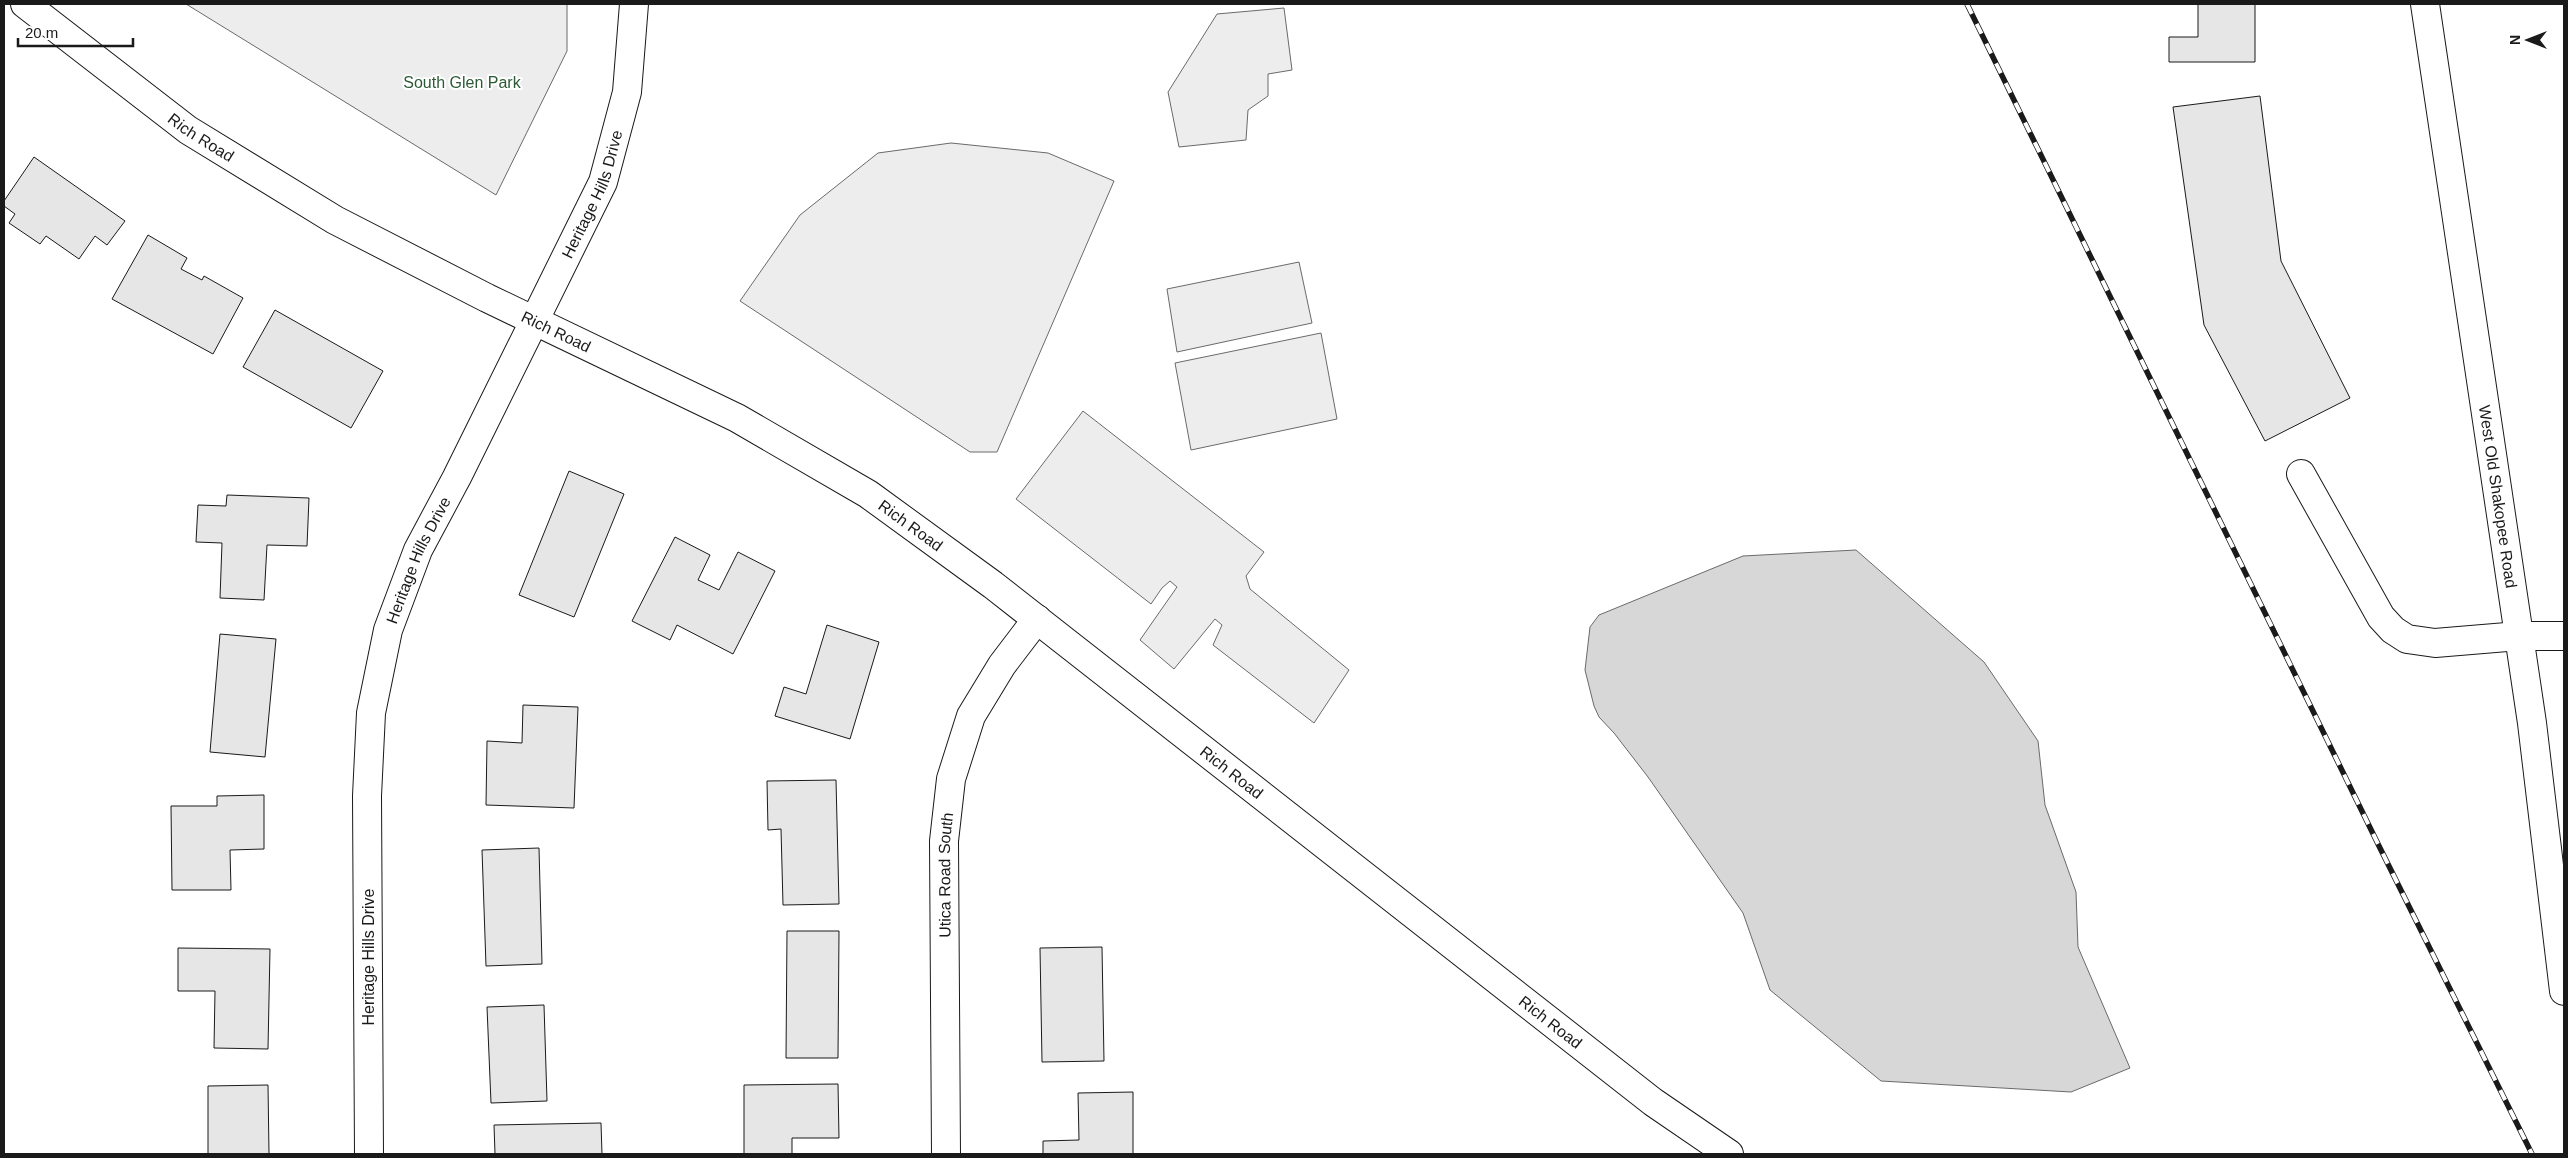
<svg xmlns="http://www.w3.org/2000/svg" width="2568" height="1158" font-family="Arial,sans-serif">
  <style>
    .built { fill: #ededed; stroke: #6a6a6a }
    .water { fill: #d7d7d7; stroke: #6a6a6a }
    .building { fill: #e6e6e6; stroke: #1a1a1a }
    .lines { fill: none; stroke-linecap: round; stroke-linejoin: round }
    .minor-casing { stroke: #1a1a1a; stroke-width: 30 }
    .major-casing { stroke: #1a1a1a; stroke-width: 30 }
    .minor { stroke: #fff; stroke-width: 28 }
    .major { stroke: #fff; stroke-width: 28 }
    .rail-casing { stroke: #1a1a1a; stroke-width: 5.5 }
    .rail { stroke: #fff; stroke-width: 4; stroke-dasharray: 11; stroke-linecap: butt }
    .labels { text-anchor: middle; stroke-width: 4; stroke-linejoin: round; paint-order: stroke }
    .park-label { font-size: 16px; fill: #2b5a34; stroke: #fff }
    .street-label { font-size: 16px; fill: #1a1a1a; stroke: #fff }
  </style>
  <rect width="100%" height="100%" fill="#fff"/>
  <g class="built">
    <path d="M186 4H567V51L496 195Z"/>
    <path d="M1284 8 1292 70 1268 74V96L1248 110 1246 140 1179 147 1168 92 1217 14Z"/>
    <path d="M951 143 1048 153 1114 181 997 452H970L740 301 800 215 878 153Z"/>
    <path d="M1299 262 1312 323 1177 352 1167 289Z"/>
    <path d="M1321 333 1337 419 1191 450 1175 363Z"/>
    <path d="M1083 411 1264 552 1246 576 1250 589 1349 670 1314 723 1213 645 1222 625 1215 619 1174 669 1140 640 1177 587 1170 581 1162 588 1151 604 1016 499Z"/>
  </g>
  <path class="water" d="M1856 550 1984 662 2038 741 2045 805 2076 892 2078 947 2130 1068 2071 1092 1881 1081 1770 990 1743 913 1648 777 1614 733 1599 717 1594 706 1585 670 1590 627 1599 615 1743 556Z"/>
  <g class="building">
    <path d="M2198 4H2255V62H2169V37H2198Z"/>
    <path d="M2260 96 2281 261 2350 398 2265 441 2204 325 2173 107Z"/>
    <path d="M34 157 125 221 107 245 95 236 79 259 46 236 40 244 9 223 15 214 4 206V201Z"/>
    <path d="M148 235 187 258 181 269 202 280 204 276 243 298 213 354 112 299Z"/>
    <path d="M275 310 383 371 351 428 243 367Z"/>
    <path d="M569 471 624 494 574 617 519 595Z"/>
    <path d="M227 495 309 498 307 546 267 545 264 600 220 598 222 543 196 542 198 505 226 506Z"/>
    <path d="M675 537 710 555 698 580 719 590 738 552 775 571 733 654 677 625 670 640 632 621Z"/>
    <path d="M827 625 879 642 850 739 775 716 784 687 806 694Z"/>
    <path d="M220 634 276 639 265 757 210 752Z"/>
    <path d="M523 705 578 707 574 808 486 805 487 741 522 743Z"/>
    <path d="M836 780 839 904 783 905 781 829 768 830 767 781Z"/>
    <path d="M264 795V849L230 850 231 890H172L171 806H217V796Z"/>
    <path d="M539 848 542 964 486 966 482 850Z"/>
    <path d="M787 931H839L838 1058H786Z"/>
    <path d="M1102 947 1104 1061 1042 1062 1040 948Z"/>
    <path d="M178 948 270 949 268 1049 214 1048 215 991H178Z"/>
    <path d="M544 1005 547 1101 491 1103 487 1007Z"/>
    <path d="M838 1084 839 1138H792V1154H744V1085Z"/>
    <path d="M268 1085 269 1154H208V1086Z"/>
    <path d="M1133 1092V1154H1043V1141L1079 1140 1078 1093Z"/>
    <path d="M601 1123 602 1154H495L494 1125Z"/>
  </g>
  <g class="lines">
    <g class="minor-casing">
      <g id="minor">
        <path id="s1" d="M25 4 188 130 335 220 487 298 737 418 868 494 993 585 1653 1102 1729 1154"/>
        <path d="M2301 474 2381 617 2393 630 2407 639 2435 643 2519 636H2564"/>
        <path id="s2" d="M369 1154 367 796 371 713 388 630 418 550 457 477 603 182 627 92 634 4"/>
        <path id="s3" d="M946 1154 944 841 951 779 971 716 1002 665 1037 619"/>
      </g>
    </g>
    <g class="major-casing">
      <g id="major">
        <path id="s4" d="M2425 4 2532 723 2564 991"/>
      </g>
    </g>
    <use href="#minor" class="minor"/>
    <use href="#major" class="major"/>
    <g class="rail-casing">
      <path id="rail" d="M1967 4 2380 848 2532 1154"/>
    </g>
    <use href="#rail" class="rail"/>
  </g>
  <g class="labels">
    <g class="park-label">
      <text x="462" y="88">South Glen Park</text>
    </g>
    <g class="street-label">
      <text dy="6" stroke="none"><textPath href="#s1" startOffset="221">Rich Road</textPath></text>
      <text dy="6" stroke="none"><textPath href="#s2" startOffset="1008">Heritage Hills Drive</textPath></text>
      <text dy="6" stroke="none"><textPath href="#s1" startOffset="626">Rich Road</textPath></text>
      <text dy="6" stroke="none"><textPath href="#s4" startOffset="498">West Old Shakopee Road</textPath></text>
      <text dy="6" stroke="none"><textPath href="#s1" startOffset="1031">Rich Road</textPath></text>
      <text dy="6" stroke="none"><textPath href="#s2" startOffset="602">Heritage Hills Drive</textPath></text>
      <text dy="6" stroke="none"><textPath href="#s1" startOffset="1436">Rich Road</textPath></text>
      <text dy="6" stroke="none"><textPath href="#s3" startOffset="279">Utica Road South</textPath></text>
      <text transform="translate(368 957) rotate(-90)" y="6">Heritage Hills Drive</text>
      <text dy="6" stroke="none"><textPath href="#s1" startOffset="1841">Rich Road</textPath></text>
    </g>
  </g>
  <rect width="2568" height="1158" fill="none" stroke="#1a1a1a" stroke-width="10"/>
  <g transform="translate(2528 40) rotate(270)" stroke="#ffffff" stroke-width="4" paint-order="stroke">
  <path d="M0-4L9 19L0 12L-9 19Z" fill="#1a1a1a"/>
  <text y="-8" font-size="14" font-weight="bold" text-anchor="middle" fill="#1a1a1a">N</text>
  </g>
  <path d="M18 38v8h115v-8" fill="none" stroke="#1a1a1a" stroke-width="2.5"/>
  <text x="25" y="38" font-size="15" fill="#1a1a1a" stroke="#ffffff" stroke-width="4" paint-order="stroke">20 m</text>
</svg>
